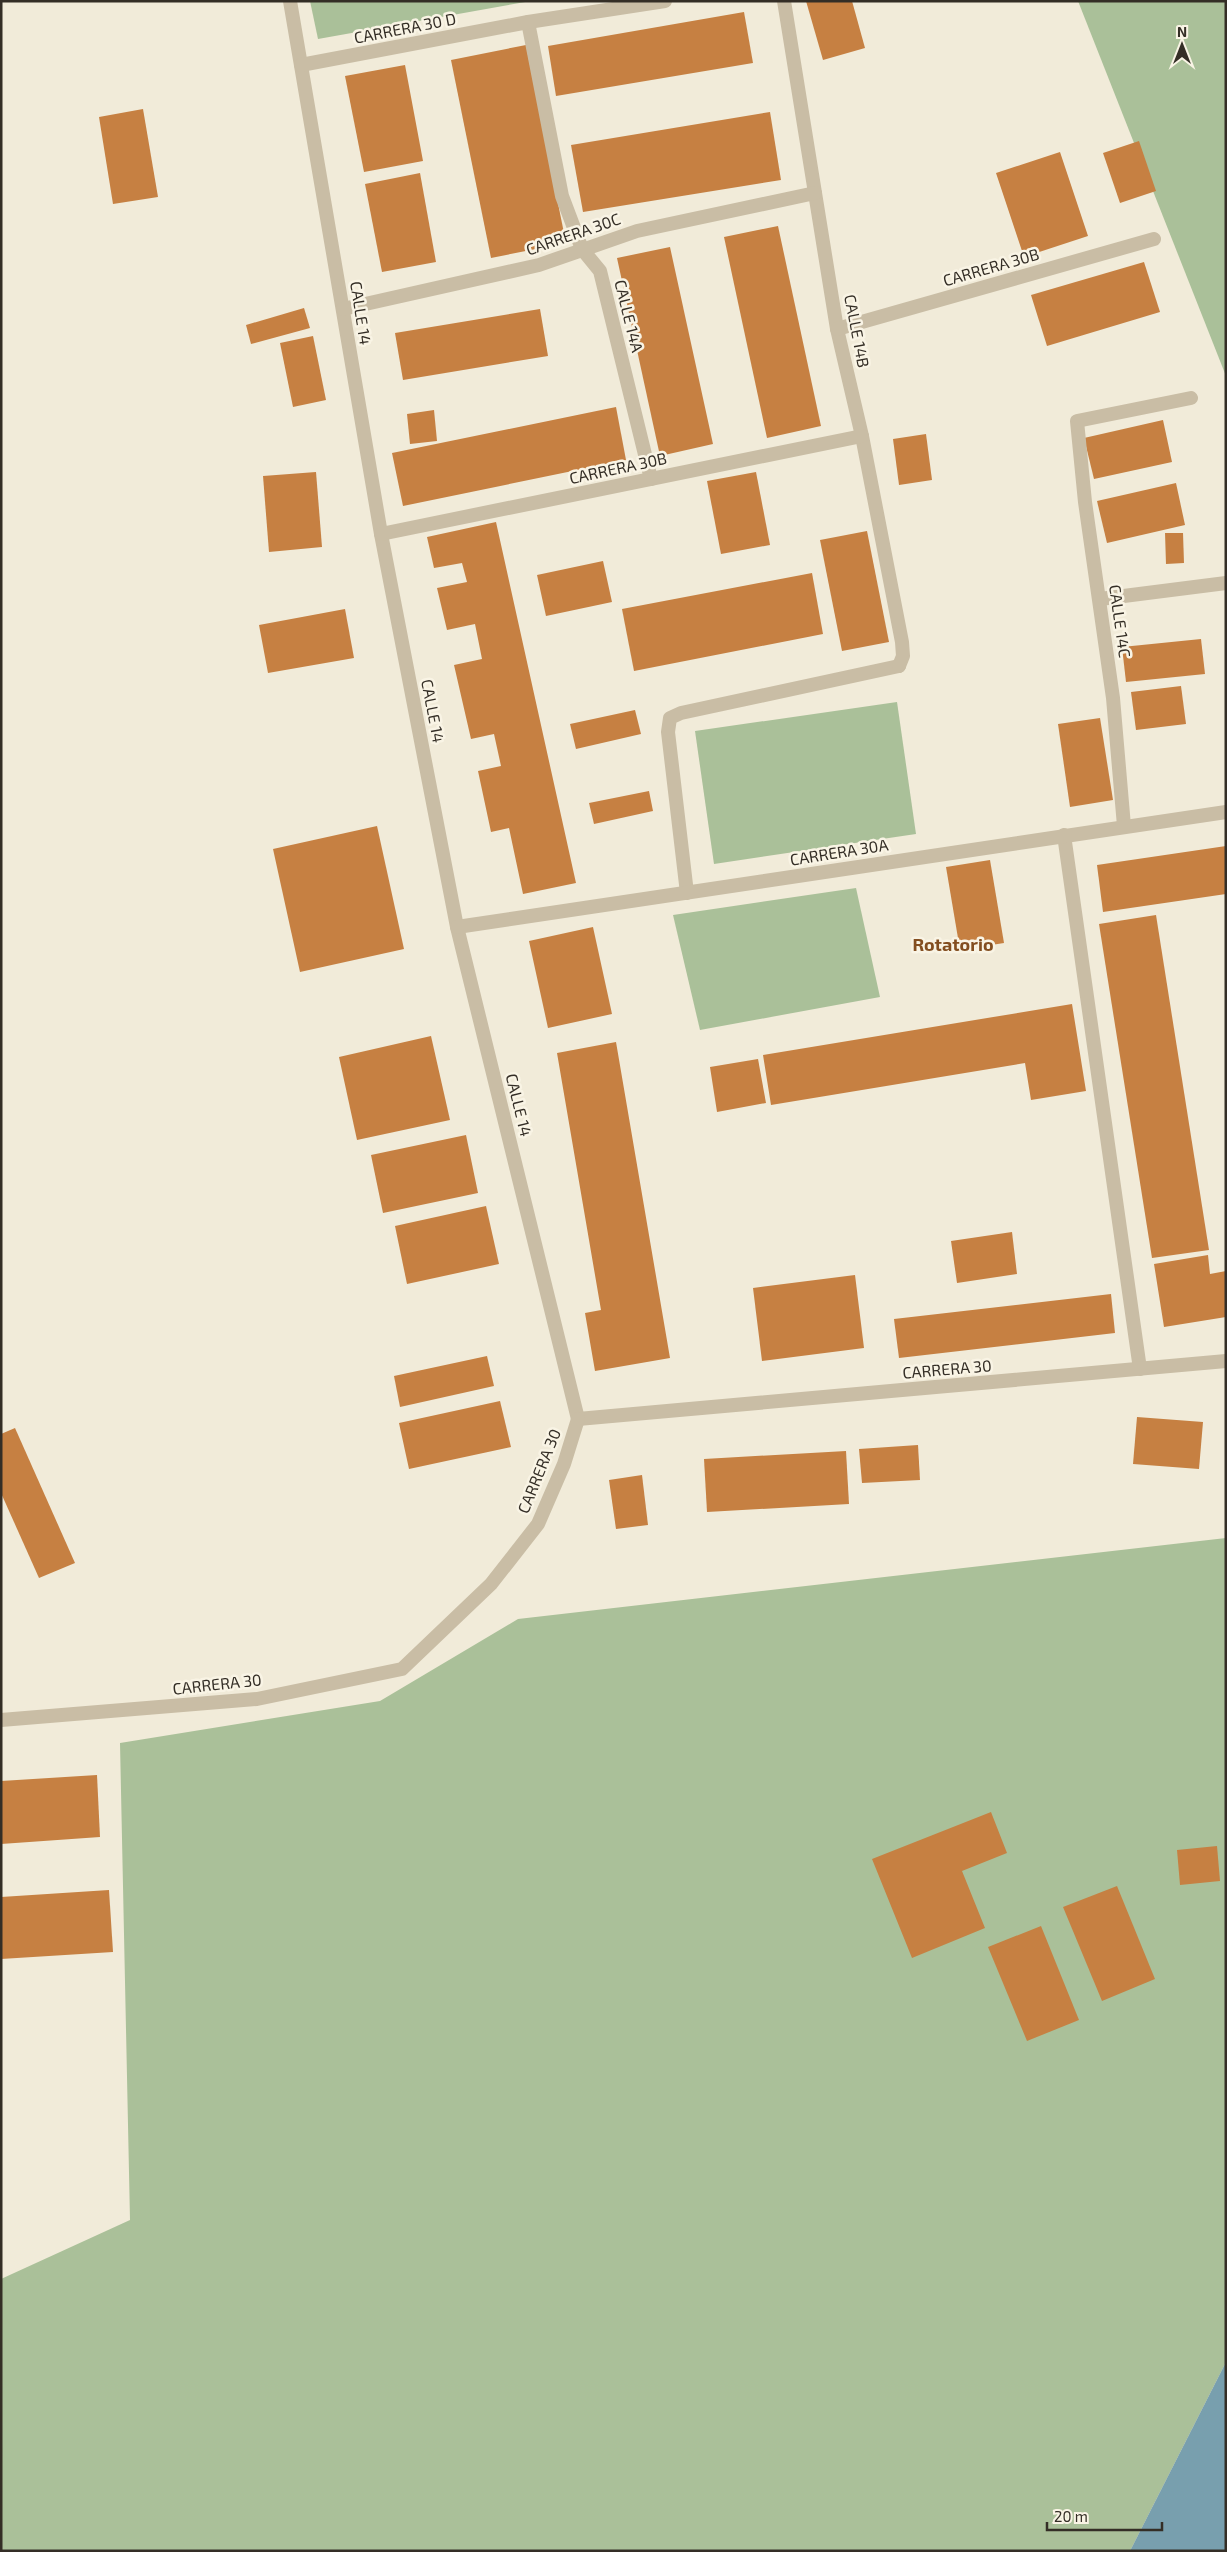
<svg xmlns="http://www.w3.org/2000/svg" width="1227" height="2552" font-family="'Exo 2',sans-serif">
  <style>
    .green { fill: #aac099 }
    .water { fill: #789fae }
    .building { fill: #c68042 }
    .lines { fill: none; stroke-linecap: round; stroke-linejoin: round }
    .pedestrian { stroke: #c9bda5; stroke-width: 14 }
    .minor { stroke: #c9bda5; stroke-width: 14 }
    .labels { text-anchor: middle; stroke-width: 5; stroke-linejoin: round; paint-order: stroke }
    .street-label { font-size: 16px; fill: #342e26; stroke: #f9f4e5 }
    .neighbourhood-label { font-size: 18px; font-weight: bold; fill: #834e20; stroke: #f9f4e5 }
  </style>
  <rect width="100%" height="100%" fill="#f1ebd9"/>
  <g class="green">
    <path d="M310 1H531L318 39Z"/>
    <path d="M1078 1H1226V376Z"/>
    <path d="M897 702 916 834 714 864 695 731Z"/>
    <path d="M856 888 880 997 700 1030 673 915Z"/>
    <path d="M1226 1538V2362L1130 2551H1V2279L130 2220 120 1743 380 1701 518 1619Z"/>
  </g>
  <path class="water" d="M1226 2362V2551H1130Z"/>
  <g class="building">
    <path d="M806 1H852L865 48 823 60Z"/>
    <path d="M744 12 753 63 556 96 548 46Z"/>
    <path d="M526 45 566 243 491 258 451 60Z"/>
    <path d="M405 65 423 161 364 172 345 76Z"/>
    <path d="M143 109 158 197 113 204 99 117Z"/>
    <path d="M770 112 781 180 583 212 571 145Z"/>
    <path d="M1139 141 1156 191 1120 203 1103 153Z"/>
    <path d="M1060 152 1088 236 1024 257 996 173Z"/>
    <path d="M420 173 436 262 382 272 365 184Z"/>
    <path d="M778 226 821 426 767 438 724 237Z"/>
    <path d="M670 247 713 444 660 456 617 258Z"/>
    <path d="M1144 262 1160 312 1047 346 1031 295Z"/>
    <path d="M304 308 310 328 251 344 246 325Z"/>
    <path d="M540 309 548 356 403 380 395 333Z"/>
    <path d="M313 336 326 400 293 407 280 343Z"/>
    <path d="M616 407 626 460 403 506 392 453Z"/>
    <path d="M434 410 437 441 410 444 407 414Z"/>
    <path d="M1163 420 1172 462 1094 479 1084 438Z"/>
    <path d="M926 434 932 480 899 485 893 439Z"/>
    <path d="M316 472 322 547 269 552 263 476Z"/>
    <path d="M756 472 770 545 721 554 707 481Z"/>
    <path d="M1176 483 1185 525 1107 543 1097 501Z"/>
    <path d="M496 522 576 883 523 894 509 828 491 832 478 771 501 766 494 734 471 739 454 665 482 659 475 624 447 630 437 588 467 582 462 563 434 568 427 537Z"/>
    <path d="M867 531 889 642 842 651 820 540Z"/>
    <path d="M1165 533H1183L1184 563 1166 564Z"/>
    <path d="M603 561 612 602 546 616 537 575Z"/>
    <path d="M812 573 823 634 634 671 622 609Z"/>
    <path d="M345 609 354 658 268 673 259 625Z"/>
    <path d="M1201 639 1205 674 1126 682 1122 647Z"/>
    <path d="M1181 686 1186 724 1136 730 1131 692Z"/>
    <path d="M635 710 641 734 576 749 570 724Z"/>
    <path d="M1100 718 1113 800 1070 807 1058 724Z"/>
    <path d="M649 791 653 811 594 824 589 803Z"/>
    <path d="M377 826 404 949 300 972 273 849Z"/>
    <path d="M1226 846V894L1103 912 1097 865Z"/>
    <path d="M990 860 1004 943 960 950 946 867Z"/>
    <path d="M1156 915 1209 1250 1152 1258 1099 924Z"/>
    <path d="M593 927 612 1014 548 1028 529 941Z"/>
    <path d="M1072 1004 1086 1091 1031 1100 1025 1063 771 1105 763 1055Z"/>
    <path d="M431 1036 450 1120 357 1140 339 1057Z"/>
    <path d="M616 1042 670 1358 595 1371 585 1313 601 1310 557 1053Z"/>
    <path d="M758 1059 766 1103 717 1112 710 1067Z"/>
    <path d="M466 1135 478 1193 383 1213 371 1155Z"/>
    <path d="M486 1206 499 1264 407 1284 395 1226Z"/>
    <path d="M1012 1232 1017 1274 957 1283 951 1241Z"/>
    <path d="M1208 1255 1210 1274 1226 1271V1317L1164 1327 1154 1264Z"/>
    <path d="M855 1275 864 1348 762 1361 753 1288Z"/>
    <path d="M1111 1294 1115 1333 899 1358 894 1319Z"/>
    <path d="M487 1356 494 1386 400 1407 394 1376Z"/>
    <path d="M500 1401 511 1447 409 1469 399 1423Z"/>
    <path d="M1137 1417 1203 1422 1199 1469 1133 1464Z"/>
    <path d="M15 1428 75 1563 39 1578 1 1493V1434Z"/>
    <path d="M918 1445 920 1480 862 1483 859 1449Z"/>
    <path d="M846 1451 849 1504 707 1512 704 1459Z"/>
    <path d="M642 1475 648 1525 616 1529 609 1480Z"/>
    <path d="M97 1775 100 1837 1 1844V1781Z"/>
    <path d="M991 1812 1007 1853 962 1871 985 1928 912 1958 872 1859Z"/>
    <path d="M1217 1846 1220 1881 1180 1885 1177 1850Z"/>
    <path d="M1117 1886 1155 1979 1102 2001 1063 1907Z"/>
    <path d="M109 1890 113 1952 1 1959V1897Z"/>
    <path d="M1041 1926 1079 2020 1027 2041 988 1947Z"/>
  </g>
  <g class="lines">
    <g class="pedestrian">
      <path d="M528 22 562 196 582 249 600 271 651 479"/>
      <path d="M687 893 668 732 670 718 681 713 899 666"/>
    </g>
    <g class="minor">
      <path d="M290 1 381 534 457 927 578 1419"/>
      <path d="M784 1 837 329 862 436 902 642 903 656 899 666"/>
      <path d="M301 65 528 22 665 1"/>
      <path d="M343 309 539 265 637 231 815 193"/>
      <path d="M837 329 1154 239"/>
      <path d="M381 534 862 436"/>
      <path d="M1100 599 1226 583"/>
      <path d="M1124 826 1113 698 1085 502 1077 421 1191 398"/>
      <path d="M1064 835 1140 1369"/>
      <path d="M457 927 1226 812"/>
      <path d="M578 1419 1226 1361"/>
      <path d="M1 1720 257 1699 402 1669 491 1584 538 1524 564 1464 578 1419"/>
    </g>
  </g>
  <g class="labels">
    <g class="street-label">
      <text transform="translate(405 28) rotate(-11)" y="6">CARRERA 30 D</text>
      <text transform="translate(573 234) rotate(-19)" y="6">CARRERA 30C</text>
      <text transform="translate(991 267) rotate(-16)" y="6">CARRERA 30B</text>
      <text transform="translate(361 313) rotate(81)" y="6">CALLE 14</text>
      <text transform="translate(629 316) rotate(76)" y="6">CALLE 14A</text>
      <text transform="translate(857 331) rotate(79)" y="6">CALLE 14B</text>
      <text transform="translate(618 468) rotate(-12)" y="6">CARRERA 30B</text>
      <text transform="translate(1120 621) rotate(82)" y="6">CALLE 14C</text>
      <text transform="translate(433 711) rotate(79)" y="6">CALLE 14</text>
      <text transform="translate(839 852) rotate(-9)" y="6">CARRERA 30A</text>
      <text transform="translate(519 1105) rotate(76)" y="6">CALLE 14</text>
      <text transform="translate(947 1369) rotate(-5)" y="6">CARRERA 30</text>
      <text transform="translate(539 1471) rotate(-68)" y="6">CARRERA 30</text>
      <text transform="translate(217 1684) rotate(-6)" y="6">CARRERA 30</text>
    </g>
    <g class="neighbourhood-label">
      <text x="953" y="951">Rotatorio</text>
    </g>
  </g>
  <rect width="1227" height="2552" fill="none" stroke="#342e26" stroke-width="5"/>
  <g transform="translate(1182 45)" stroke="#f9f4e5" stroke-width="4" paint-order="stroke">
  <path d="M0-4L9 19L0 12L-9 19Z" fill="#342e26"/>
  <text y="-8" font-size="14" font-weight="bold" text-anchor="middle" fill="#342e26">N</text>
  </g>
  <path d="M1047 2522v8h115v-8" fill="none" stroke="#342e26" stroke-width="2.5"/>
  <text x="1054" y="2522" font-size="15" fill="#342e26" stroke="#f9f4e5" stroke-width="4" paint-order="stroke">20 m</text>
</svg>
